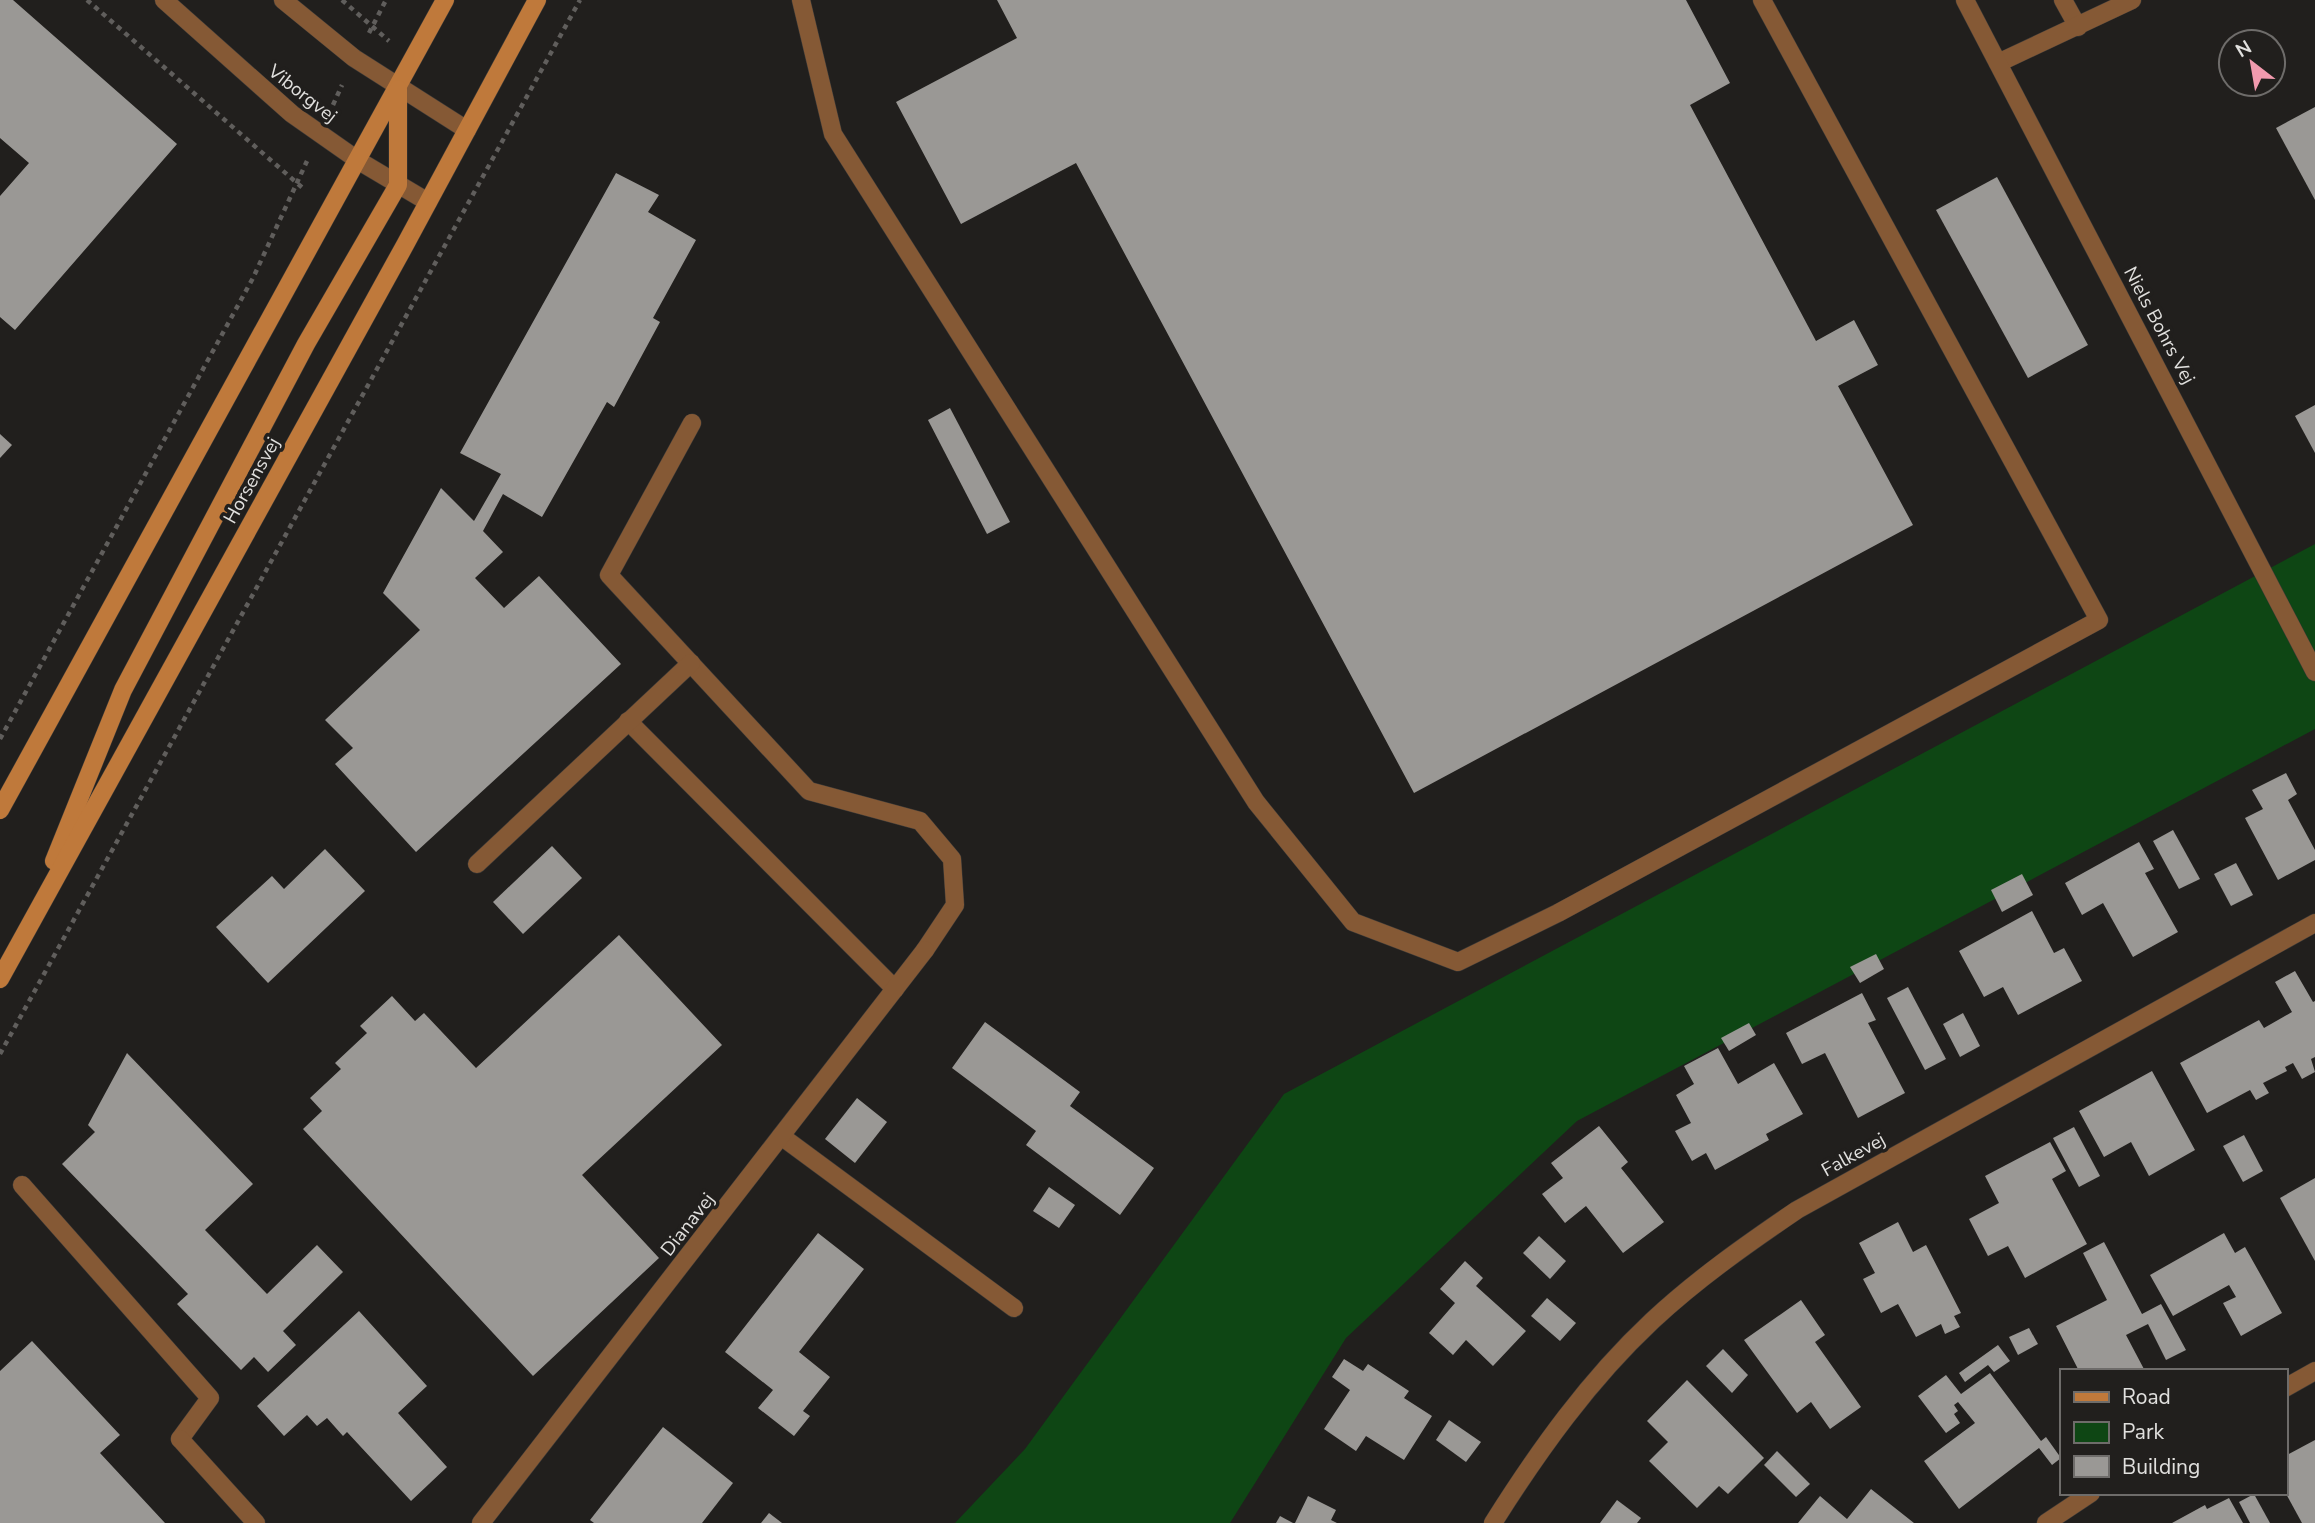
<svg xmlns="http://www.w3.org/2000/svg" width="2315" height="1523" font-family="'Nunito Sans',sans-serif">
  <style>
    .green { fill: #0e4614 }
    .building { fill: #9a9895 }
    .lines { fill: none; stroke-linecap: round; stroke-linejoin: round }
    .service-casing { stroke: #3c3a38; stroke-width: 19 }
    .minor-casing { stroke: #3c3a38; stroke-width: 19 }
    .tertiary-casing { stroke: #3c3a38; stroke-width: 19 }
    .secondary-casing { stroke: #3c3a38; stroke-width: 19 }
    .path { stroke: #605e5c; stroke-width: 4.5; stroke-dasharray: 5 5; stroke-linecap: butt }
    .service { stroke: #855935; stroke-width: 18 }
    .minor { stroke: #855935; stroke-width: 18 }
    .tertiary { stroke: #855935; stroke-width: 18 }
    .secondary { stroke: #bf793b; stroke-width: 18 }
    .labels { text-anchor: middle; stroke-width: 7; stroke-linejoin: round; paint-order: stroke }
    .street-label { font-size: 19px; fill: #e1e0de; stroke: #211f1d }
  </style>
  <rect width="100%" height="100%" fill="#211f1d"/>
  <path class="green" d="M2315 544V729L1577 1121 1346 1338 1230 1523H955L1025 1449 1284 1094Z"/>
  <g class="building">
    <path d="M0 0H13L177 144 15 330 0 317V196L29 163 0 138Z"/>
    <path d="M997 0H1686L1730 83 1690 105 1816 341 1854 320 1878 365 1838 386 1913 525 1414 793 1076 163 961 224 896 102 1017 38Z"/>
    <path d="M2315 107V200L2276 128Z"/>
    <path d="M616 173 659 195 648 212 696 240 653 318 660 322 614 407 607 402 542 517 503 494 483 531 503 552 475 578 504 608 539 576 621 664 416 852 335 764 353 748 325 720 420 630 383 593 441 488 474 521 501 474 460 453Z"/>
    <path d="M1997 177 2088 345 2028 378 1936 210Z"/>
    <path d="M2315 405V453L2295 416Z"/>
    <path d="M950 408 1010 522 987 534 928 420Z"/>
    <path d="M0 434 12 445 0 458Z"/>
    <path d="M2286 773 2297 794 2288 800 2315 850V860L2278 880 2245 818 2263 809 2252 790Z"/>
    <path d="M2173 830 2200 879 2179 889 2153 841Z"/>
    <path d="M2139 842 2154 869 2145 873 2178 932 2133 957 2103 903 2082 915 2065 883Z"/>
    <path d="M552 846 582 878 523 934 493 902Z"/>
    <path d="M325 849 365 891 268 983 216 927 272 876 284 889Z"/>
    <path d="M2236 863 2253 895 2231 906 2214 874Z"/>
    <path d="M2022 874 2033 895 2002 912 1991 890Z"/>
    <path d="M2032 911 2054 953 2064 948 2082 981 2018 1015 2003 987 1984 997 1959 951Z"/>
    <path d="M619 935 722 1045 582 1175 659 1258 533 1376 303 1129 322 1111 310 1098 341 1069 335 1063 367 1033 360 1026 392 996 415 1021 424 1013 476 1068Z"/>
    <path d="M1876 954 1884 969 1860 983 1850 967Z"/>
    <path d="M2295 971 2313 1002 2315 1001V1057L2311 1059 2315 1072 2302 1079 2293 1063 2285 1067 2287 1071 2263 1083 2269 1093 2256 1100 2250 1090 2207 1113 2180 1063 2259 1020 2264 1028 2292 1012 2275 982Z"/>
    <path d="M1908 987 1946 1059 1925 1070 1887 998Z"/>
    <path d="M1862 993 1876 1020 1868 1023 1905 1093 1858 1118 1825 1053 1802 1064 1786 1033Z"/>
    <path d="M1963 1013 1980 1046 1960 1057 1943 1024Z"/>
    <path d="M985 1022 1080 1092 1070 1106 1154 1168 1120 1215 1026 1145 1036 1131 952 1068Z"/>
    <path d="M1749 1023 1756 1035 1729 1051 1721 1038Z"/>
    <path d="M1718 1048 1738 1084 1774 1063 1803 1114 1766 1134 1769 1140 1715 1170 1706 1153 1692 1161 1675 1131 1691 1123 1676 1095 1694 1084 1684 1066Z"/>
    <path d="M127 1053 253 1184 205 1230 267 1294 317 1245 343 1272 283 1331 296 1345 268 1372 254 1357 241 1370 177 1304 188 1294 62 1164 95 1132 88 1125Z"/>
    <path d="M2152 1071 2195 1150 2149 1176 2131 1142 2104 1157 2079 1111Z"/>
    <path d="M857 1098 887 1122 855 1163 825 1139Z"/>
    <path d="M1599 1126 1628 1162 1621 1168 1664 1222 1623 1253 1586 1206 1565 1223 1542 1194 1563 1178 1551 1163Z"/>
    <path d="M2074 1127 2100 1176 2079 1187 2053 1138Z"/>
    <path d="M2244 1135 2263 1171 2243 1182 2223 1146Z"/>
    <path d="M2050 1142 2066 1171 2052 1179 2087 1244 2025 1278 2008 1246 1988 1256 1969 1219 1999 1203 1985 1176Z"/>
    <path d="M2315 1178V1261L2280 1198Z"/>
    <path d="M1049 1187 1075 1205 1059 1228 1033 1211Z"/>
    <path d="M1898 1222 1913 1252 1926 1245 1961 1313 1954 1316 1960 1327 1945 1334 1941 1324 1916 1337 1898 1304 1881 1313 1863 1279 1875 1273 1859 1243Z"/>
    <path d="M818 1233 864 1269 799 1352 830 1377 803 1411 810 1416 794 1436 758 1408 773 1390 725 1352Z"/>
    <path d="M2224 1233 2235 1253 2245 1247 2282 1313 2241 1336 2223 1303 2236 1297 2229 1285 2173 1316 2150 1275Z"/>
    <path d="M1539 1236 1566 1261 1550 1279 1523 1253Z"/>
    <path d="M2104 1242 2142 1314 2161 1304 2186 1350 2166 1360 2148 1324 2126 1335 2145 1371H2079L2056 1326 2107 1300 2083 1253Z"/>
    <path d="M1465 1261 1483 1278 1476 1286 1526 1331 1493 1366 1466 1340 1453 1355 1429 1333 1455 1303 1440 1289Z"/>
    <path d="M1547 1298 1576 1323 1560 1341 1531 1316Z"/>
    <path d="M1801 1300 1825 1335 1815 1342 1861 1407 1830 1429 1811 1402 1797 1413 1744 1340Z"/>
    <path d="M359 1311 427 1386 398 1413 447 1467 411 1501 347 1432 343 1436 327 1418 317 1426 307 1415 284 1436 257 1406Z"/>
    <path d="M2029 1328 2038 1344 2018 1355 2009 1337Z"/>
    <path d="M32 1341 120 1435 100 1453 165 1523H0V1371Z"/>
    <path d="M1998 1345 2010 1361 1994 1372 1988 1365 1965 1382 1959 1373Z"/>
    <path d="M1723 1349 1748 1375 1732 1393 1706 1366Z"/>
    <path d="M1344 1359 1363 1371 1368 1364 1409 1391 1404 1398 1432 1416 1404 1460 1366 1436 1356 1451 1324 1429 1350 1390 1332 1377Z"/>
    <path d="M1990 1373 2041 1441 2046 1437 2061 1458 2052 1465 2039 1448 1959 1509 1924 1461 1975 1423 1958 1402 1954 1405 1958 1411 1954 1414 1960 1423 1946 1433 1918 1396 1946 1375 1961 1394Z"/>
    <path d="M1687 1380 1764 1458 1728 1494 1719 1486 1697 1508 1649 1461 1668 1442 1647 1421Z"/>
    <path d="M1449 1420 1481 1442 1466 1462 1436 1440Z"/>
    <path d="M663 1427 733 1483 702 1523H594L590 1520Z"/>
    <path d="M2315 1440V1523H2302L2285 1492V1456Z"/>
    <path d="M1777 1451 1810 1484 1796 1497 1764 1465Z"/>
    <path d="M1871 1489 1914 1523H1798L1820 1496 1847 1519Z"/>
    <path d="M2254 1494 2270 1523H2250L2239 1502Z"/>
    <path d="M1308 1496 1336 1510 1331 1520 1337 1523H1295Z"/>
    <path d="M2229 1498 2243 1523H2172L2205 1505 2207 1509Z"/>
    <path d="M1617 1500 1641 1518 1637 1523H1600Z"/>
    <path d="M769 1513 782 1523H761Z"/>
    <path d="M1280 1516 1293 1523H1276Z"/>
  </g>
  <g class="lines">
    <g class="service-casing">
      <g id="service">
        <path d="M801 0 833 134 1256 802 1353 922 1458 962 1558 913 2099 620 1762 0"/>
        <path d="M2063 0 2078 27"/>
        <path d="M1998 63 2132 0"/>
        <path d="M692 423 609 575 809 791 920 821 952 859 955 905 925 950"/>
        <path d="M628 721 895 989"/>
        <path d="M477 864 691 663"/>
        <path d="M781 1136 1014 1308"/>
        <path d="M22 1185 210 1398 180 1439"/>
      </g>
    </g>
    <g class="minor-casing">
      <g id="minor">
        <path d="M1965 0 2315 672"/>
        <path d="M2285 1388 2315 1371"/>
        <path d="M180 1439 256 1523"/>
        <path d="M481 1523 925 950"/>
        <path d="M1493 1523C1539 1450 1589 1380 1652 1321 1697 1279 1747 1244 1797 1210L2315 923"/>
        <path d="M2046 1523 2091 1493"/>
      </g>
    </g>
    <g class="tertiary-casing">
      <g id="tertiary">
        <path d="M164 0 292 114 359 161 428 202"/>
        <path d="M283 0 354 58 467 130"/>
      </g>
    </g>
    <g class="secondary-casing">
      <g id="secondary">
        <path d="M0 810 445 0"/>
        <path d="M54 861 123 690 306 344 398 185V89"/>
        <path d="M0 979 405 245 537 0"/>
      </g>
    </g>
    <g class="path">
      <path d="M87 0 305 190"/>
      <path d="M342 0 389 41"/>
      <path d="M369 33 386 0"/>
      <path d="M333 105 342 85"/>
      <path d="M0 739 253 278 307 161"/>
      <path d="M0 1054 580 0"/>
    </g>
    <use href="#service" class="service"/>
    <use href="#minor" class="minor"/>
    <use href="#tertiary" class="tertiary"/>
    <use href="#secondary" class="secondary"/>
  </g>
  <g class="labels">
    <g class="street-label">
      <text transform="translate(303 93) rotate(38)" y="7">Viborgvej</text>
      <text transform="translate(2160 325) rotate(62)" y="7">Niels Bohrs Vej</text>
      <text transform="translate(251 480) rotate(-61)" y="7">Horsensvej</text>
      <text transform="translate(1853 1154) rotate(-29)" y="7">Falkevej</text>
      <text transform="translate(687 1224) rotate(-52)" y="7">Dianavej</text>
    </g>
  </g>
  <rect x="2060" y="1369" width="228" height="126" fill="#211f1d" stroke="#6e6c6a" stroke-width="2"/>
  <rect x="2074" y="1392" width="35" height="10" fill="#bf793b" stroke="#6e6c6a" stroke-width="2"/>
  <text x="2122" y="1404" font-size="21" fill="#e1e0de">Road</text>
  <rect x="2074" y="1422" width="35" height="21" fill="#0e4614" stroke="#6e6c6a" stroke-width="2"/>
  <text x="2122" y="1439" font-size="21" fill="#e1e0de">Park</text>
  <rect x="2074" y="1456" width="35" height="21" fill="#9a9895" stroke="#6e6c6a" stroke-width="2"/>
  <text x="2122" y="1474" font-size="21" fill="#e1e0de">Building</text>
  <g transform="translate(2252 63) rotate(329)"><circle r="33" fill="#211f1d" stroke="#6e6c6a" stroke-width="2"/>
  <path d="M0-5L12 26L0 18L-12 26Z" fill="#f29aae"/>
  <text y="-10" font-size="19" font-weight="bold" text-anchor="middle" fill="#e1e0de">N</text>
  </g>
</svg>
